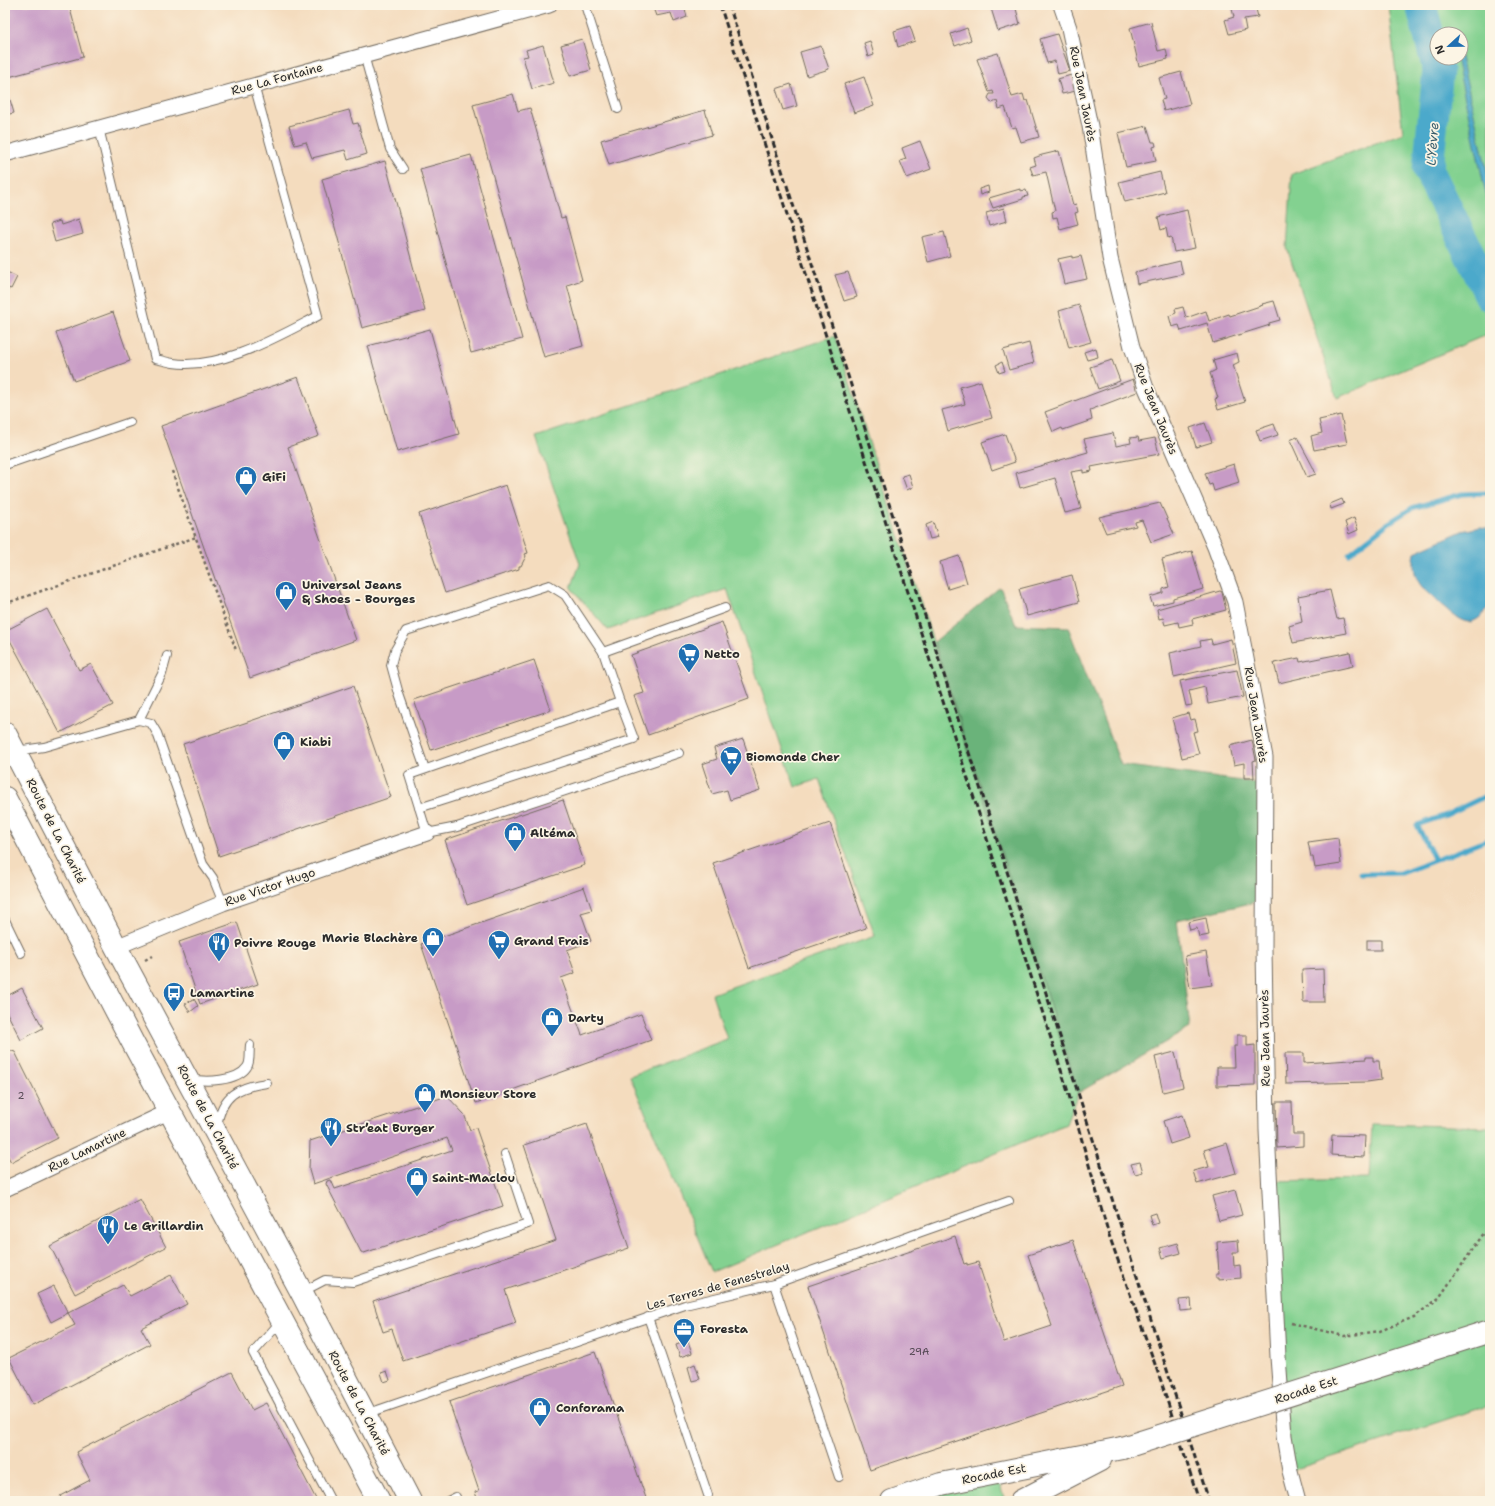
<svg xmlns="http://www.w3.org/2000/svg" width="1495" height="1506" font-family="'Shantell Sans',sans-serif">
  <style>
    .green { fill: #83d190; stroke: #577e5e; fill-rule: evenodd }
    .forest { fill: #6ab37a; stroke: #4a6f52 }
    .water { fill: #4ca9cb; stroke: #3c6a7b }
    .lines { fill: none; stroke-linecap: round; stroke-linejoin: round }
    .stream { stroke: #4ca9cb; stroke-width: 5 }
    .river { stroke: #4ca9cb; stroke-width: 31 }
    .building { fill: #c79bc6 }
    .lane-casing { stroke: #71695e; stroke-width: 10 }
    .street-casing { stroke: #71695e; stroke-width: 17 }
    .primary-casing { stroke: #71695e; stroke-width: 24 }
    .path { stroke: #71695e; stroke-width: 2.5; stroke-dasharray: 3 3; stroke-linecap: butt }
    .lane { stroke: #fff; stroke-width: 8 }
    .street { stroke: #fff; stroke-width: 15 }
    .primary { stroke: #fff; stroke-width: 22 }
    .rail { stroke: #2b2b2b; stroke-width: 3; stroke-dasharray: 6 3; stroke-linecap: butt }
    .primary-bridge-casing { stroke: #71695e; stroke-width: 24; stroke-linecap: butt }
    .primary-bridge { stroke: #fff; stroke-width: 22 }
    .labels { text-anchor: middle; stroke-width: 3.5; stroke-linejoin: round; paint-order: stroke }
    .number-label { font-size: 10px; fill: #524752 }
    .street-label { font-size: 12px; fill: #2b2b2b; stroke: #fcf5e5 }
    .poi-label { font-size: 12px; font-weight: bold; fill: #2b2b2b; stroke: #fcf5e5; text-anchor: start }
    .water-label { font-size: 13px; font-style: italic; fill: #385d6b; stroke: #fcf5e5 }
  </style>
  <rect width="100%" height="100%" fill="#fcf5e5"/>
  <filter id="ink" filterUnits="userSpaceOnUse"><feTurbulence type="fractalNoise" baseFrequency=".025" numOctaves="2"/><feDisplacementMap in="SourceGraphic" scale="8" xChannelSelector="R" yChannelSelector="G"/><feConvolveMatrix kernelMatrix="1 2 1 2 8 2 1 2 1" color-interpolation-filters="sRGB"/></filter>
  <filter id="wash" filterUnits="userSpaceOnUse"><feTurbulence type="fractalNoise" baseFrequency=".012" numOctaves="4" result="noise"/><feDisplacementMap in="SourceGraphic" scale="16" xChannelSelector="R" yChannelSelector="G"/><feGaussianBlur stdDeviation="0.9" result="paint"/><feColorMatrix in="noise" values="0 0 0 0 0 0 0 0 0 0 0 0 0 0 0 0 0 1.4 0 .05"/><feComposite in="paint" operator="in"/></filter>
  <g filter="url(#wash)">
    <rect width="100%" height="100%" fill="#f4dcbe"/>
    <g class="green">
      <path d="M1388 5H1490V344L1486 335 1337 398 1287 248 1292 174 1403 133ZM1437 34H1461V58H1437Z"/>
      <path d="M835 336 1078 1093 1066 1124 712 1272 630 1076 727 1039 712 994 875 936 819 779 795 787 727 589 608 630 571 588 580 564 536 437Z"/>
      <path d="M1372 1124 1490 1127V1405L1290 1471 1269 1181 1369 1179Z"/>
      <path d="M998 1479 1005 1501H912Z"/>
    </g>
    <path class="forest" d="M1000 587 1016 625 1068 627 1121 765 1265 784 1264 900 1177 920 1190 1028 1078 1093 934 642Z"/>
    <g class="water">
      <path d="M1461 57 1490 184V208H1489L1456 58Z"/>
      <path d="M1481 527 1490 529V606C1484 613 1478 622 1468 622 1459 621 1451 613 1445 608 1424 590 1410 582 1415 552L1462 531Z"/>
    </g>
    <g class="lines">
      <g class="stream">
        <path d="M1349 554 1387 524 1412 508 1462 494 1490 493"/>
        <path d="M1435 860 1417 825 1446 815 1490 794"/>
        <path d="M1361 874 1402 873 1490 839"/>
      </g>
      <path class="river" d="M1421 5 1438 70 1428 169 1490 296"/>
    </g>
    <g id="blocks">
      <g class="building">
        <path d="M5 5H69L83 57 5 78Z"/>
        <path d="M652 5H684L687 17 674 22 671 13 656 16Z"/>
        <path d="M990 5H1015L1020 24 998 31Z"/>
        <path d="M1231 5H1255L1258 17 1244 19 1246 30 1229 34 1225 20 1234 17Z"/>
        <path d="M1151 22 1158 51 1166 49 1168 59 1139 66 1130 28Z"/>
        <path d="M910 26 915 41 898 47 894 31Z"/>
        <path d="M967 28 971 40 955 46 951 34Z"/>
        <path d="M1057 34 1070 71 1058 74 1055 61 1047 63 1040 39Z"/>
        <path d="M582 39 591 70 570 76 561 45Z"/>
        <path d="M870 41 874 55 868 57 864 43Z"/>
        <path d="M543 45 554 83 532 89 523 57 528 56 526 50Z"/>
        <path d="M821 46 829 69 807 76 800 52Z"/>
        <path d="M998 53 1012 97 1023 94 1025 101 1028 100 1039 137 1021 142 1016 127 1012 128 1005 107 999 109 997 101 992 103 988 98 990 94H994L993 91 989 92 977 59Z"/>
        <path d="M1181 72 1190 104 1164 111 1161 100 1165 99 1159 78Z"/>
        <path d="M1071 75 1076 91 1062 94 1058 79Z"/>
        <path d="M864 77 874 106 854 113 844 84Z"/>
        <path d="M5 83 14 113 5 115Z"/>
        <path d="M791 84 797 106 783 110 776 89Z"/>
        <path d="M513 94 518 111 530 108 561 218 565 217 582 280 567 285 583 346 544 357 473 105Z"/>
        <path d="M349 110 353 124 358 123 367 154 348 160 345 150 312 158 306 142 295 145 289 126Z"/>
        <path d="M705 110 712 135 609 165 601 140Z"/>
        <path d="M1147 126 1152 142H1155L1156 146 1153 147 1156 161 1126 167 1118 133Z"/>
        <path d="M920 141 931 169 907 178 900 161 906 159 902 148Z"/>
        <path d="M1059 151 1073 205 1076 204 1078 212 1075 213 1078 224 1060 229 1057 217 1053 218 1052 212 1055 211 1046 172 1033 175 1030 167 1036 165 1034 158 1042 155Z"/>
        <path d="M471 155 522 339 471 353 420 169Z"/>
        <path d="M385 161 425 311 362 328 322 179Z"/>
        <path d="M1160 172 1165 192 1125 202 1119 182Z"/>
        <path d="M988 186 989 192 980 195 979 189Z"/>
        <path d="M1020 189V191L1026 190 1028 196 1023 197V199L993 208 989 198Z"/>
        <path d="M1004 208 1007 221 989 226 986 213Z"/>
        <path d="M1187 210 1195 248 1174 252 1171 237 1168 238 1166 228 1161 230 1158 217Z"/>
        <path d="M79 219 83 234 55 242 50 224 60 221 61 225Z"/>
        <path d="M944 232 950 256 928 262 922 237Z"/>
        <path d="M1072 256V258L1081 256 1087 279 1064 284 1058 259Z"/>
        <path d="M1180 261 1183 274 1137 284 1135 272Z"/>
        <path d="M5 271 17 277 11 289 9 288 5 297Z"/>
        <path d="M848 272 857 297 844 301 835 275Z"/>
        <path d="M1274 301 1280 320 1269 323 1270 325 1213 343 1207 323 1181 331 1179 325 1172 327 1169 316 1176 313 1175 309 1183 307 1186 318 1206 311 1209 321 1229 314 1230 316 1263 305 1262 304Z"/>
        <path d="M1079 305 1091 342 1069 348 1059 311Z"/>
        <path d="M113 312 130 361 74 381 56 333Z"/>
        <path d="M430 329 459 434 397 452 368 346Z"/>
        <path d="M1029 343 1034 363 1009 370 1003 350Z"/>
        <path d="M1096 348 1098 357 1087 360 1084 352Z"/>
        <path d="M1237 353 1239 362 1233 365 1245 402 1218 410 1215 399 1218 398 1210 373 1216 370 1213 360Z"/>
        <path d="M1112 360 1120 381 1098 389 1090 367Z"/>
        <path d="M1002 362 1005 371 999 373 996 365Z"/>
        <path d="M298 377 319 436 288 447 356 640 250 678 161 426Z"/>
        <path d="M1133 379 1137 392 1090 410 1092 420 1063 430 1062 428 1053 432 1045 412Z"/>
        <path d="M981 381 992 418 948 431 942 410 965 404 960 387Z"/>
        <path d="M1341 415 1347 444 1314 450 1311 436 1322 433 1319 420Z"/>
        <path d="M1205 423 1212 442 1196 447 1190 428Z"/>
        <path d="M1274 424 1278 435 1260 441 1256 430Z"/>
        <path d="M1113 433 1116 446 1131 443 1130 438 1138 437 1139 441 1155 438 1159 454 1091 467 1092 471 1083 473V470L1071 472 1081 509 1065 513 1055 478 1020 488 1016 473 1088 452 1084 439Z"/>
        <path d="M1005 434 1015 462 992 470 982 442Z"/>
        <path d="M1297 437 1313 467 1316 474 1307 477 1290 440Z"/>
        <path d="M1234 464 1239 483 1214 491 1212 484 1209 485 1205 473Z"/>
        <path d="M909 474 913 487 907 490 902 476Z"/>
        <path d="M506 485 528 553 525 554 526 556 521 566H519V569L445 593 419 514Z"/>
        <path d="M1342 499 1344 504 1331 509 1330 504Z"/>
        <path d="M1160 503 1174 534 1151 542 1142 520 1135 522 1136 526 1106 533 1099 517Z"/>
        <path d="M1354 518 1358 530 1349 534 1345 522Z"/>
        <path d="M933 522 938 537 930 539 926 525Z"/>
        <path d="M1192 551 1203 589 1173 598V601L1153 606 1150 597 1163 593V589L1169 587 1162 559Z"/>
        <path d="M959 556 967 583 948 589 940 562Z"/>
        <path d="M1072 575 1079 602 1027 616 1019 589Z"/>
        <path d="M1330 590 1337 619 1343 618 1346 633 1293 643 1289 626 1302 622 1298 596Z"/>
        <path d="M1220 591 1222 592 1226 610 1192 619 1193 624 1179 627 1178 622 1165 625 1163 618 1159 619 1157 609Z"/>
        <path d="M47 609 79 670 91 664 113 705 60 733 5 631Z"/>
        <path d="M722 622 749 699 648 735 634 696 644 693 631 655Z"/>
        <path d="M1211 639 1212 644 1231 639 1236 663 1174 677 1170 653 1201 646 1200 641Z"/>
        <path d="M1350 652 1353 666 1279 683 1274 663 1299 658 1300 662Z"/>
        <path d="M534 660 551 710 431 750 414 700Z"/>
        <path d="M1237 670 1243 697 1208 704 1205 687 1189 691 1192 705 1186 706 1180 681Z"/>
        <path d="M353 686 391 797 219 856 183 744Z"/>
        <path d="M1188 713 1190 720 1195 719 1198 731 1193 732 1199 754 1182 758 1172 718Z"/>
        <path d="M743 739 760 790 730 800 727 790 712 794 702 764 717 759 714 748Z"/>
        <path d="M1252 740 1256 760 1253 761 1254 778H1244V763L1234 765 1230 746Z"/>
        <path d="M563 800 585 865 467 905 445 840Z"/>
        <path d="M830 823 866 928 749 968 713 863Z"/>
        <path d="M1338 838 1341 864 1315 868 1313 857H1311L1308 842Z"/>
        <path d="M584 887 592 910 581 913 591 941 567 950 575 973 561 978 582 1035 641 1014 651 1040 476 1103 421 944Z"/>
        <path d="M1206 918 1209 935 1199 937 1197 928 1190 930 1188 922Z"/>
        <path d="M237 922 258 984 200 1004 179 942Z"/>
        <rect x="1367" y="940" width="14" height="10"/>
        <path d="M1206 952 1212 985 1190 988 1185 956Z"/>
        <path d="M1323 969 1324 1002H1303L1302 970Z"/>
        <path d="M22 988 43 1028 21 1040 5 1009V997Z"/>
        <path d="M194 999 198 1006 190 1012 185 1004Z"/>
        <path d="M1237 1035H1247V1046L1255 1045V1085L1217 1086V1067H1235L1234 1046H1237Z"/>
        <path d="M5 1049 15 1052 58 1138 11 1162 5 1151Z"/>
        <path d="M1175 1052 1183 1087 1163 1092 1155 1057Z"/>
        <path d="M1285 1053H1304V1063L1366 1059V1057H1373V1061H1379L1381 1080 1367 1082 1286 1084Z"/>
        <path d="M447 1096 464 1114 470 1130 476 1128 503 1206 364 1253 361 1252 326 1184 327 1181 331 1180 335 1189 452 1150 447 1138 313 1184 309 1170 310 1141Z"/>
        <path d="M1276 1102H1292L1293 1134H1303V1146L1277 1148Z"/>
        <path d="M1182 1115 1189 1138 1170 1144 1163 1121Z"/>
        <path d="M587 1124 629 1248 505 1290 516 1323 403 1361 392 1329 383 1332 373 1301 556 1240 524 1145Z"/>
        <path d="M1332 1135 1365 1136 1364 1157 1331 1155Z"/>
        <path d="M1227 1143 1236 1173 1197 1184 1193 1171 1209 1167 1204 1150Z"/>
        <path d="M1140 1162 1143 1172 1135 1174 1131 1164Z"/>
        <path d="M1235 1190 1242 1215 1219 1221 1212 1196Z"/>
        <path d="M140 1199 166 1247 75 1294 50 1246Z"/>
        <path d="M1155 1213 1158 1223 1152 1225 1149 1215Z"/>
        <path d="M955 1236 964 1264 967 1263V1265L978 1262 1004 1342 1052 1326 1028 1255 1073 1240 1122 1386 870 1470 808 1286Z"/>
        <path d="M1238 1240 1239 1252H1233L1234 1266 1240 1265 1241 1278 1219 1280V1278H1216V1274H1219L1217 1242Z"/>
        <path d="M1178 1243 1181 1253 1163 1258 1160 1248Z"/>
        <path d="M171 1275 187 1304 141 1328 150 1344 33 1405 9 1358 75 1325 68 1313 123 1285 130 1296Z"/>
        <path d="M54 1286 68 1313 51 1322 37 1294Z"/>
        <path d="M1191 1299 1192 1310 1180 1311 1179 1300Z"/>
        <path d="M688 1341 692 1353 680 1357 676 1345Z"/>
        <path d="M595 1352 647 1501H478L475 1492 479 1491 449 1402Z"/>
        <path d="M695 1364 700 1379 692 1381 688 1367Z"/>
        <path d="M387 1371 390 1380 384 1382 381 1373Z"/>
        <path d="M232 1372 252 1410 266 1403 317 1501H63L60 1496 90 1480 76 1452Z"/>
      </g>
    </g>
  </g>
  <g filter="url(#ink)">
    <use href="#blocks" fill-opacity="0" stroke="#71695e" stroke-width="1"/>
    <g class="lines">
      <g class="lane-casing">
        <g id="lane">
          <path d="M585 5 618 109"/>
          <path d="M364 55 390 149 403 169"/>
          <path d="M99 128 155 359C161 360 167 362 173 363 221 370 277 337 318 316L254 85"/>
          <path d="M5 465 130 422"/>
          <path d="M620 702 603 652 725 608"/>
          <path d="M139 720 162 674 167 656"/>
          <path d="M15 751 44 747 139 720 151 723 157 733 203 864 213 878 223 903"/>
          <path d="M425 769 399 694 391 665 395 650 406 631 549 585 565 595 603 652"/>
          <path d="M419 808 634 739 620 702 409 775 427 833 457 827 679 753"/>
          <path d="M5 920 21 953"/>
          <path d="M190 1079C205 1082 237 1082 247 1067 251 1062 249 1052 250 1045"/>
          <path d="M217 1126C222 1095 237 1087 267 1083"/>
          <path d="M774 1284 839 1477"/>
          <path d="M302 1292 325 1280 353 1282 528 1224 505 1154"/>
          <path d="M648 1317 708 1495"/>
          <path d="M281 1321 253 1353 331 1501"/>
          <path d="M366 1414 685 1305 774 1284 1009 1201"/>
          <path d="M448 1501 456 1497"/>
        </g>
      </g>
      <g class="street-casing">
        <g id="street">
          <path d="M1061 5 1069 28 1090 126 1110 258 1132 347 1146 388 1215 547 1235 602 1265 757 1264 949 1267 1130 1278 1357 1284 1436 1290 1471 1298 1501"/>
          <path d="M5 154 549 5"/>
          <path d="M116 947 223 903 427 833"/>
          <path d="M5 1189 170 1111"/>
        </g>
      </g>
      <g class="primary-casing">
        <g id="primary">
          <path d="M5 733 116 947 302 1293 410 1501"/>
          <path d="M5 798 133 1043 379 1501"/>
          <path d="M892 1501 941 1484 1122 1448"/>
          <path d="M1021 1501 1100 1460"/>
        </g>
      </g>
      <g class="path">
        <path d="M172 471 236 650"/>
        <path d="M5 602H10L196 537"/>
        <path d="M145 960 152 956"/>
        <path d="M1291 1323 1344 1336 1380 1331 1414 1317 1439 1298 1484 1233 1490 1229"/>
      </g>
      <use href="#lane" class="lane"/>
      <use href="#street" class="street"/>
      <use href="#primary" class="primary"/>
      <g class="rail">
        <path d="M720 5 1069 1095 1109 1235 1161 1381 1199 1501"/>
        <path d="M729 5 1209 1501"/>
      </g>
      <g class="primary-bridge-casing">
        <path id="primary-bridge" d="M1122 1448 1490 1331"/>
      </g>
      <use href="#primary-bridge" class="primary-bridge"/>
    </g>
  </g>
  <defs>
    <g id="shop-pin" transform="scale(1.15)"><path d="M0 17L-7.5 6A9.5 9.5 0 1 1 7.5 6Z" fill="#1f6fb2" stroke="#fcf5e5"/><path d="M-5-2.5h2.3a2.7 3.5 0 0 1 5.4 0H5L5.5 6h-11ZM-1.5-2.5h3a1.5 2.3 0 0 0-3 0Z" fill="#fff"/></g>
    <g id="supermarket-pin" transform="scale(1.15)"><path d="M0 17L-7.5 6A9.5 9.5 0 1 1 7.5 6Z" fill="#1f6fb2" stroke="#fcf5e5"/><path d="M-6-5.5h2.5l.6 2H6L4.5 2H-2.5L-4.4-4H-6ZM-1.5 3.2a1.3 1.3 0 1 0 .1 0ZM3 3.2a1.3 1.3 0 1 0 .1 0Z" fill="#fff"/></g>
    <g id="restaurant-pin" transform="scale(1.15)"><path d="M0 17L-7.5 6A9.5 9.5 0 1 1 7.5 6Z" fill="#1f6fb2" stroke="#fcf5e5"/><path d="M-5-6h1v4h1v-4h1v4h1v-4h1v5L-1.5 .5V6h-2V.5L-5-1ZM5-6V6H3V1.5H1.5Q1.5-4 5-6Z" fill="#fff"/></g>
    <g id="bus-pin" transform="scale(1.15)"><path d="M0 17L-7.5 6A9.5 9.5 0 1 1 7.5 6Z" fill="#1f6fb2" stroke="#fcf5e5"/><path d="M-5-6H5V4H4V6H2V4H-2V6H-4V4H-5ZM-3.5-4V0h7V-4ZM-3.5 1.2v1.5H-2V1.2ZM2 1.2v1.5H3.5V1.2Z" fill="#fff"/></g>
    <g id="office-pin" transform="scale(1.15)"><path d="M0 17L-7.5 6A9.5 9.5 0 1 1 7.5 6Z" fill="#1f6fb2" stroke="#fcf5e5"/><path d="M-6-3h4V-5.5h4V-3h4V5H-6ZM-1-4.5V-3h2v-1.5ZM-6 0V1H6V0Z" fill="#fff"/></g>
  </defs>
  <g fill-rule="evenodd">
    <use href="#shop-pin" x="246" y="477"/>
    <use href="#shop-pin" x="286" y="592"/>
    <use href="#supermarket-pin" x="689" y="654"/>
    <use href="#shop-pin" x="284" y="742"/>
    <use href="#supermarket-pin" x="731" y="757"/>
    <use href="#shop-pin" x="515" y="833"/>
    <use href="#shop-pin" x="433" y="938"/>
    <use href="#supermarket-pin" x="499" y="941"/>
    <use href="#restaurant-pin" x="219" y="943"/>
    <use href="#bus-pin" x="174" y="993"/>
    <use href="#shop-pin" x="552" y="1018"/>
    <use href="#shop-pin" x="425" y="1094"/>
    <use href="#restaurant-pin" x="331" y="1128"/>
    <use href="#shop-pin" x="417" y="1178"/>
    <use href="#restaurant-pin" x="108" y="1226"/>
    <use href="#office-pin" x="684" y="1329"/>
    <use href="#shop-pin" x="540" y="1408"/>
  </g>
  <g class="labels">
    <g class="number-label">
      <text x="21" y="1099">2</text>
      <text x="919" y="1355">29A</text>
    </g>
    <g class="street-label">
      <text transform="translate(277 79) rotate(-15)" y="4">Rue La Fontaine</text>
      <text transform="translate(1083 94) rotate(79)" y="4">Rue Jean Jaurès</text>
      <text transform="translate(1156 409) rotate(68)" y="4">Rue Jean Jaurès</text>
      <text transform="translate(1256 715) rotate(81)" y="4">Rue Jean Jaurès</text>
      <text transform="translate(56 831) rotate(63)" y="4">Route de La Charité</text>
      <text transform="translate(270 887) rotate(-19)" y="4">Rue Victor Hugo</text>
      <text transform="translate(1265 1038) rotate(-91)" y="4">Rue Jean Jaurès</text>
      <text transform="translate(208 1117) rotate(62)" y="4">Route de La Charité</text>
      <text transform="translate(87 1150) rotate(-26)" y="4">Rue Lamartine</text>
      <text transform="translate(718 1286) rotate(-16)" y="4">Les Terres de Fenestrelay</text>
      <text transform="translate(1306 1390) rotate(-18)" y="4">Rocade Est</text>
      <text transform="translate(359 1403) rotate(62)" y="4">Route de La Charité</text>
      <text transform="translate(994 1474) rotate(-11)" y="4">Rocade Est</text>
    </g>
    <g class="poi-label">
      <text x="262" y="481">GiFi</text>
      <text x="302" y="589">Universal Jeans<tspan x="302" dy="14">&amp; Shoes - Bourges</tspan></text>
      <text x="704" y="658">Netto</text>
      <text x="300" y="746">Kiabi</text>
      <text x="746" y="761">Biomonde Cher</text>
      <text x="530" y="837">Altéma</text>
      <text x="418" y="942" text-anchor="end">Marie Blachère</text>
      <text x="514" y="945">Grand Frais</text>
      <text x="234" y="947">Poivre Rouge</text>
      <text x="190" y="997">Lamartine</text>
      <text x="568" y="1022">Darty</text>
      <text x="440" y="1098">Monsieur Store</text>
      <text x="346" y="1132">Str’eat Burger</text>
      <text x="432" y="1182">Saint-Maclou</text>
      <text x="124" y="1230">Le Grillardin</text>
      <text x="700" y="1333">Foresta</text>
      <text x="556" y="1412">Conforama</text>
    </g>
    <g class="water-label">
      <text transform="translate(1432 144) rotate(-86)" y="5">L'Yèvre</text>
    </g>
  </g>
  <rect width="1495" height="1506" fill="none" stroke="#fcf5e5" stroke-width="20"/>
  <g transform="translate(1449 46) rotate(248)"><circle r="19" fill="#fcf5e5" stroke="#a8a49b"/>
  <path d="M0-3L7 15L0 10L-7 15Z" fill="#1f6fb2"/>
  <text y="-6" font-size="11" font-weight="bold" text-anchor="middle" fill="#2b2b2b">N</text>
  </g>
</svg>
